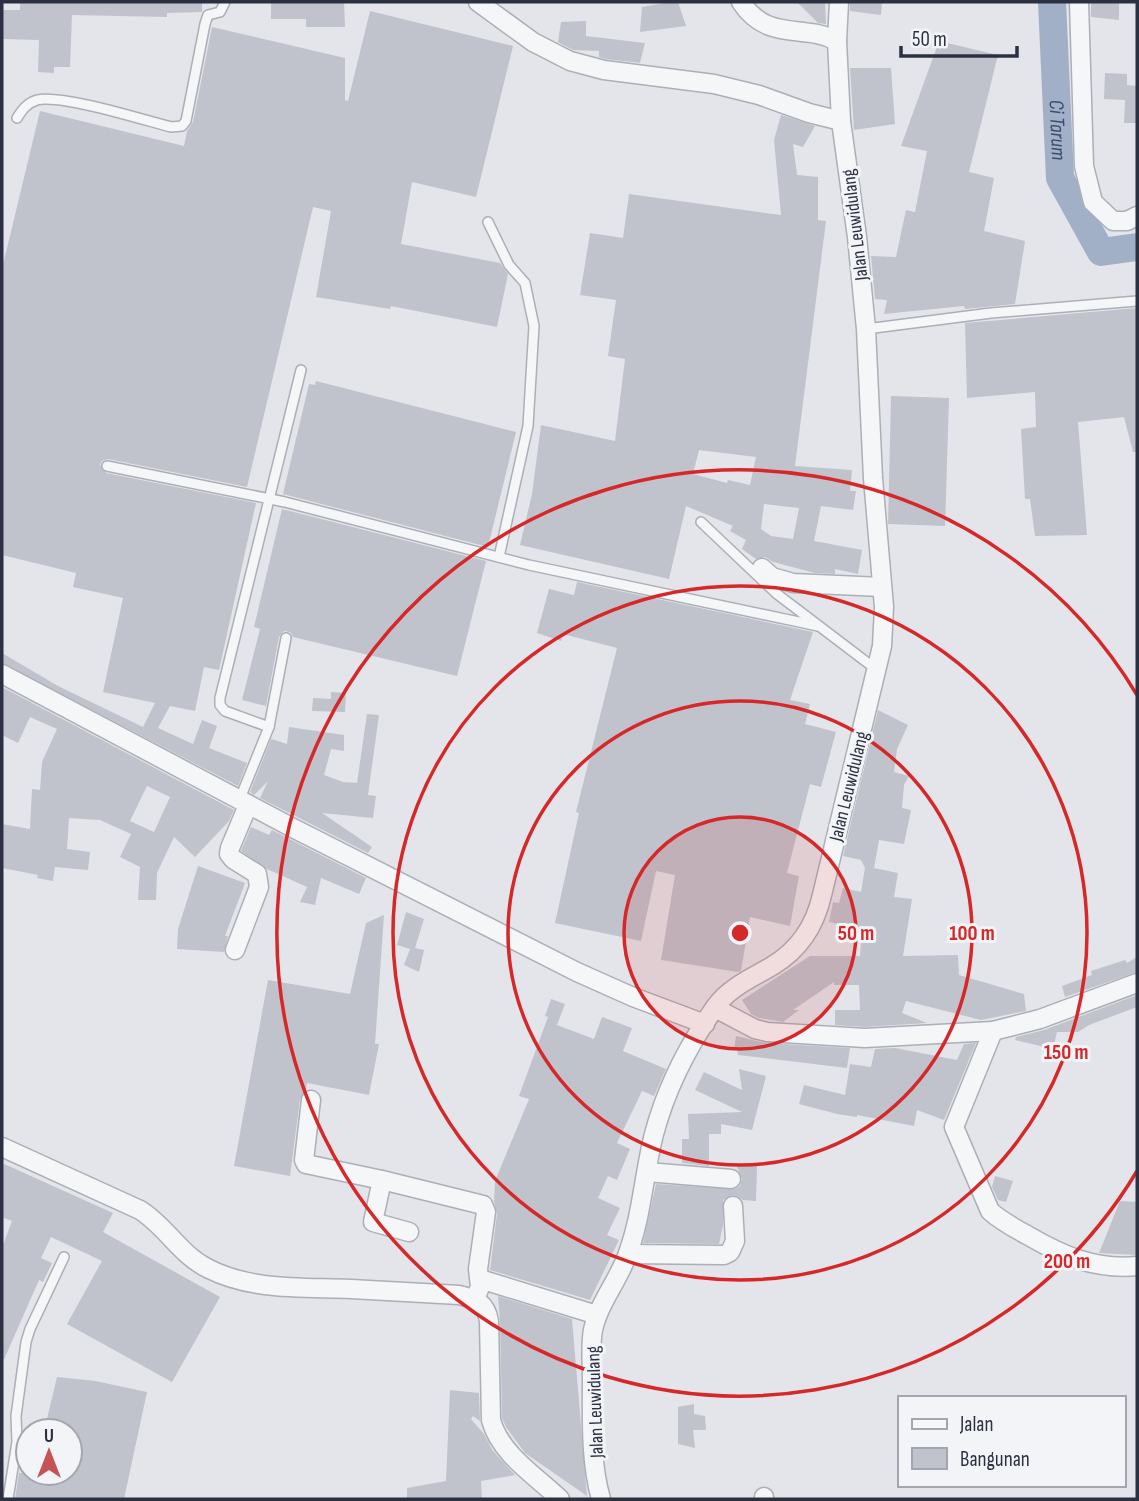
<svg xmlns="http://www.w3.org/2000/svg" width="1139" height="1501" font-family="'Sofia Sans Condensed',sans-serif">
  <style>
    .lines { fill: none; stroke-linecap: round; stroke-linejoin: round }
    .river { stroke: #a1afc7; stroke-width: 28 }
    .building { fill: #c0c3cc; fill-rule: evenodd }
    .service-casing { stroke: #acafb7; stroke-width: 12 }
    .minor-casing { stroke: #acafb7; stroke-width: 21 }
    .service { stroke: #f5f6f8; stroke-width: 9 }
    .minor { stroke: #f5f6f8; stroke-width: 18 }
    .ring { fill: none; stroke: #d62828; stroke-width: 3.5 }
    .labels { text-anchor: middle; stroke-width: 6; stroke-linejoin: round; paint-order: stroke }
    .street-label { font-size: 19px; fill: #2c3141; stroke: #f2f4f7 }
    .water-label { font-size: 21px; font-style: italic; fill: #394c71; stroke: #f2f4f7 }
    .centre { fill: #d62828; stroke: #f2f4f7; stroke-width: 3.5 }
    .ring-label { font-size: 21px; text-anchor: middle; font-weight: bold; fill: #d62828; stroke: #f2f4f7; stroke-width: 6; stroke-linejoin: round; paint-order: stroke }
  </style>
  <rect width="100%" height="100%" fill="#e3e5ea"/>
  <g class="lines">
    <path class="river" id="s1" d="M1052 2 1060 178 1101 252 1137 247"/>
  </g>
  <g class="building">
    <path d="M20 2H202V12L167 13V17L72 15 70 67H54V73L38 72 39 40 2 39V10H20Z"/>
    <path d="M271 2H344L345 27H306V19H271Z"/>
    <path d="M670 2H678L686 26 640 32 642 7Z"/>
    <path d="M797 2H825L826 24 818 23Z"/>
    <path d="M850 2H882L881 15 850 11Z"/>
    <path d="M1091 2H1119V20L1091 17Z"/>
    <path d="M370 11 513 46 476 197 412 182 401 244 500 263 508 274 497 327 391 306 390 309 316 297 331 211 313 207 247 487 108 459 102 461 100 465 106 473 256 503 219 670 204 667 195 711 170 706 158 728 193 744 202 720 217 726 209 748 247 763 238 786 2 663V653L58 686 143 727 155 703 103 692 123 598 73 587 76 573 2 555V269L40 111 184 146 187 131 193 122 212 27 345 58V100L348 101Z"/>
    <path d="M586 21V36L645 43 640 63 606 59 599 57V51L573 50 558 42 561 22Z"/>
    <path d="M939 41 998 55 969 172 994 178 984 231 1025 241 1015 304 965 309 964 306 884 314 887 300 875 299 871 256 896 257 906 210 915 212 927 151 901 146Z"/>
    <path d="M850 68H891L895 124 854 130Z"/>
    <path d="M1105 73 1127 74V85L1137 86V123H1124L1125 100 1104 99Z"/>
    <path d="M781 115 815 126 803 147 793 144 797 175 818 177V220L826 221 795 466 852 470 850 491H856L853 510 821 506 814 541 862 550 858 574 835 569V574L815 573 773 562 765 557 756 559 742 549 746 540 730 531 733 526 686 506 669 579 520 545 532 494 541 425 615 441 625 359 608 356 616 300 580 295 590 233 623 238 629 194 781 215 774 140ZM699 450 756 457 750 485 728 480 727 483 693 474ZM764 504 799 508 793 539 771 536 761 529Z"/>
    <path d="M1137 308V452H1133L1124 417 1078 422 1087 535 1035 536 1030 499H1025L1021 429 1036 427 1035 392 967 398 965 323Z"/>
    <path d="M316 381 516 432 488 547 283 494 309 384 315 385Z"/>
    <path d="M891 396 949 398 945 526 888 524Z"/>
    <path d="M282 509 486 561 457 676 293 637 290 632 284 631 279 637 266 706 242 700 260 629 254 627Z"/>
    <path d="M577 582 813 632 790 700 810 704 805 724 836 732 821 787 810 784 787 873 799 876 790 926 750 917 741 971 738 972 661 960 675 875 656 871 641 941 555 923 579 813 576 812 617 648 563 634 561 641 537 633 549 589 574 595Z"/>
    <path d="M2 687 234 810 229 821 195 857 174 837 157 873 156 900H138L140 867 120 857 131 834 100 820 69 818 67 849 90 852 88 870 55 867 53 881 37 878 38 875 2 868V824L30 829 32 789 40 790 42 762 57 729 30 717 18 743 2 735ZM147 786 170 797 154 832 130 821Z"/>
    <path d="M331 692 346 693 345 712 312 711 313 698 331 699Z"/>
    <path d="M878 710 908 725 897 749 894 772 909 776 904 785 902 808 911 810 904 844 879 840 874 868 898 873 894 897 912 899 903 956 958 955 959 975 1024 994 1026 1011 981 1020 906 1001 902 1013 927 1023 865 1027 835 1025V1010H860L859 985H834V982L793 1010H799L783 1022 759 1018 751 1014 742 1000 810 956H860L862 928 829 922 833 902 839 903 843 888 861 892 865 868 861 860 843 856Z"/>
    <path d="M367 714 379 715 368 795 376 796 373 818 322 813 372 847 368 853 260 798 268 781 254 795 250 792 271 739 287 744 289 727 344 735V751L331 749 324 775 343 782 357 783Z"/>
    <path d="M251 827 269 835 272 830 366 878 359 894 321 878 315 905 300 902 307 887 267 869 241 851Z"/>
    <path d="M198 866 245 883 225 936H228L224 952 177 949 178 929Z"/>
    <path d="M406 912 424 919 415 948 424 950 419 972 404 965 410 949 397 945Z"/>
    <path d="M384 915 375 1044H379L369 1095 307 1083 306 1090 300 1099 290 1176 234 1166 268 980 350 994 366 923Z"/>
    <path d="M1137 957V972L1065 997 1062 986 1092 975 1091 971 1125 960 1127 963Z"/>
    <path d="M1137 995V1007L1089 1025 1078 1032H1057L1053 1049 1015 1040 1016 1037 1044 1030Z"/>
    <path d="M551 999 565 1004 557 1025 594 1039 602 1017 632 1028 623 1051 666 1069 654 1096 642 1091 617 1143 630 1149 617 1180 608 1176 598 1198 620 1208 607 1235 619 1240 590 1300 490 1270 497 1214 494 1201 495 1181 529 1099 519 1096 548 1017 545 1016Z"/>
    <path d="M736 1036 766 1043 850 1048 847 1068 738 1055 737 1049H734Z"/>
    <path d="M976 1043 944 1120 917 1110 914 1126 857 1115V1117L837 1114 799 1104 804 1085 845 1095 850 1064 871 1067 875 1049 895 1048 957 1060 964 1044Z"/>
    <path d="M739 1069 766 1076 752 1130 721 1124V1134H709V1166L682 1163V1139H689L688 1114 742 1112 695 1090 704 1072 742 1090Z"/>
    <path d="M2 1163 113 1213 103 1232 220 1297 172 1382 67 1324 102 1261 51 1237 41 1258 52 1263 43 1282 39 1280 2 1364V1248L12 1221 2 1217Z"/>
    <path d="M736 1165 757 1166 756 1201 743 1200 733 1195 723 1200V1225L719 1244 643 1243 656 1184 735 1189 740 1186 742 1179Z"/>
    <path d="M995 1176 1013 1181 1006 1202 998 1200 992 1187Z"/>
    <path d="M1120 1201 1137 1202V1255L1099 1253Z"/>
    <path d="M498 1296 572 1319 587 1496 525 1453 506 1427 502 1418 500 1321Z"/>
    <path d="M57 1377 95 1381 147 1392 124 1499H15L19 1473H70V1431H44Z"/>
    <path d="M450 1390 479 1393 480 1421 473 1416 471 1419 484 1434 493 1451 515 1475 481 1481 482 1499H407V1488L446 1481Z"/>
    <path d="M694 1404V1414L705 1416 706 1430H693L695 1448 678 1444V1407Z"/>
  </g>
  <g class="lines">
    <g class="service-casing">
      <g id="service">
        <path d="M17 118C22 110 27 103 37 100 61 94 144 120 171 127L182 126 186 121 205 24 208 15 220 12 225 2"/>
        <path d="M488 222 509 265 525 283 534 326 528 426 499 557"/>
        <path d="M866 329 991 313 1137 301"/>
        <path d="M107 466 285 502 529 565 818 626"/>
        <path d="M701 522 777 594 877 670"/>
        <path d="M269 727 225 711 220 705V698L301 370"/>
        <path d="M239 801 269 727 286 638"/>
        <path d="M8 1499 17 1442 16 1416 26 1342 30 1329 64 1257"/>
      </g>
    </g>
    <g class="minor-casing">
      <g id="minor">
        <path d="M478 2 533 42 570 61 604 70 714 84 759 95 809 113 841 121"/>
        <path d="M741 2C768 43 804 23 837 41"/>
        <path d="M1079 2 1084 166 1093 202 1113 221H1127L1137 216"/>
        <path d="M762 568 772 577 793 583 882 587"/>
        <path d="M2 674 291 827 577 972 633 997 705 1024"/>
        <path d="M235 950 259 887 257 874 233 859 229 854 230 848 248 805"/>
        <path d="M715 1008 755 1029 767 1032 865 1038 993 1031 1040 1019 1137 983"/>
        <path d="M993 1031 954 1127 990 1211C1001 1221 1014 1228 1027 1235 1063 1256 1095 1270 1137 1266"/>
        <path d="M311 1100 304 1160 306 1164 382 1180 483 1205 486 1212 478 1269 480 1287 475 1299"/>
        <path d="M2 1147 140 1210C166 1226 180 1255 209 1269 253 1291 304 1287 351 1289 387 1291 423 1293 459 1295 476 1299 486 1303 489 1321L491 1420C500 1454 536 1476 560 1499"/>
        <path d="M647 1172 731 1179"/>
        <path d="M382 1180 373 1222 409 1232"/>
        <path d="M628 1254 724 1255 730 1252 735 1241 733 1206"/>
        <path d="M480 1279 597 1315"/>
        <path d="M601 1499C590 1461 592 1417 592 1378 592 1362 590 1346 593 1330 599 1302 619 1280 628 1253 642 1215 644 1173 654 1134 666 1089 689 1044 716 1006 730 987 752 978 772 966 799 950 815 926 822 895L882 646 884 607 873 478 866 329 857 237 841 121 837 41 839 2"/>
        <path d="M764 1499V1497"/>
      </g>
    </g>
    <use href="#service" class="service"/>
    <use href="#minor" class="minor"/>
  </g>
  <circle cx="740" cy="933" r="116" fill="#d62828" fill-opacity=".12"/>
  <g class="ring">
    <circle cx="740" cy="933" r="116"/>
    <circle cx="740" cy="933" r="232"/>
    <circle cx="740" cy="933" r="347"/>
    <path d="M1137 1171A463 463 0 1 1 1137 695"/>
  </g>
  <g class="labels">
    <g class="street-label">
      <text transform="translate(854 225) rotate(-97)" y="7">Jalan Leuwidulang</text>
      <text transform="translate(848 786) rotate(-76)" y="7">Jalan Leuwidulang</text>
      <text transform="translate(594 1402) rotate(-92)" y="7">Jalan Leuwidulang</text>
    </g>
    <g class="water-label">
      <text dy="7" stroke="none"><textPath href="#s1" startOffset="128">Ci Tarum</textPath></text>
    </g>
  </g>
  <circle cx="740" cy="933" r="10" class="centre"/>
  <g class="ring-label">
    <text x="856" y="940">50 m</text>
    <text x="972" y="940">100 m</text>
    <text x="1066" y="1059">150 m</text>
    <text x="1067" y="1268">200 m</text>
  </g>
  <rect width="1139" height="1501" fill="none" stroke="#2c3141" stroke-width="7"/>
  <rect x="898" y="1396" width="228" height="91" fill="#f2f4f7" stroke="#a3a6ae" stroke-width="2"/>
  <rect x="912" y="1419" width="35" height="10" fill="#f5f6f8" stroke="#a3a6ae" stroke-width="2"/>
  <text x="960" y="1431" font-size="21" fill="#2c3141">Jalan</text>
  <rect x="912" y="1448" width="35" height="21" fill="#c0c3cc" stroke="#a3a6ae" stroke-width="2"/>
  <text x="960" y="1466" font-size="21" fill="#2c3141">Bangunan</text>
  <g transform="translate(49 1452)"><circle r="33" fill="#f2f4f7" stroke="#a3a6ae" stroke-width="2"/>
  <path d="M0-5L12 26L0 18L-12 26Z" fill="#c45257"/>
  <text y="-10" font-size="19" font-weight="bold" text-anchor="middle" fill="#2c3141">U</text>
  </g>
  <path d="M901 46v10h116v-10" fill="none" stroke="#2c3141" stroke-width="3.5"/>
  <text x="912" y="46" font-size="21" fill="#2c3141" stroke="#f2f4f7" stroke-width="5" paint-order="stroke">50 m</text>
</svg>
